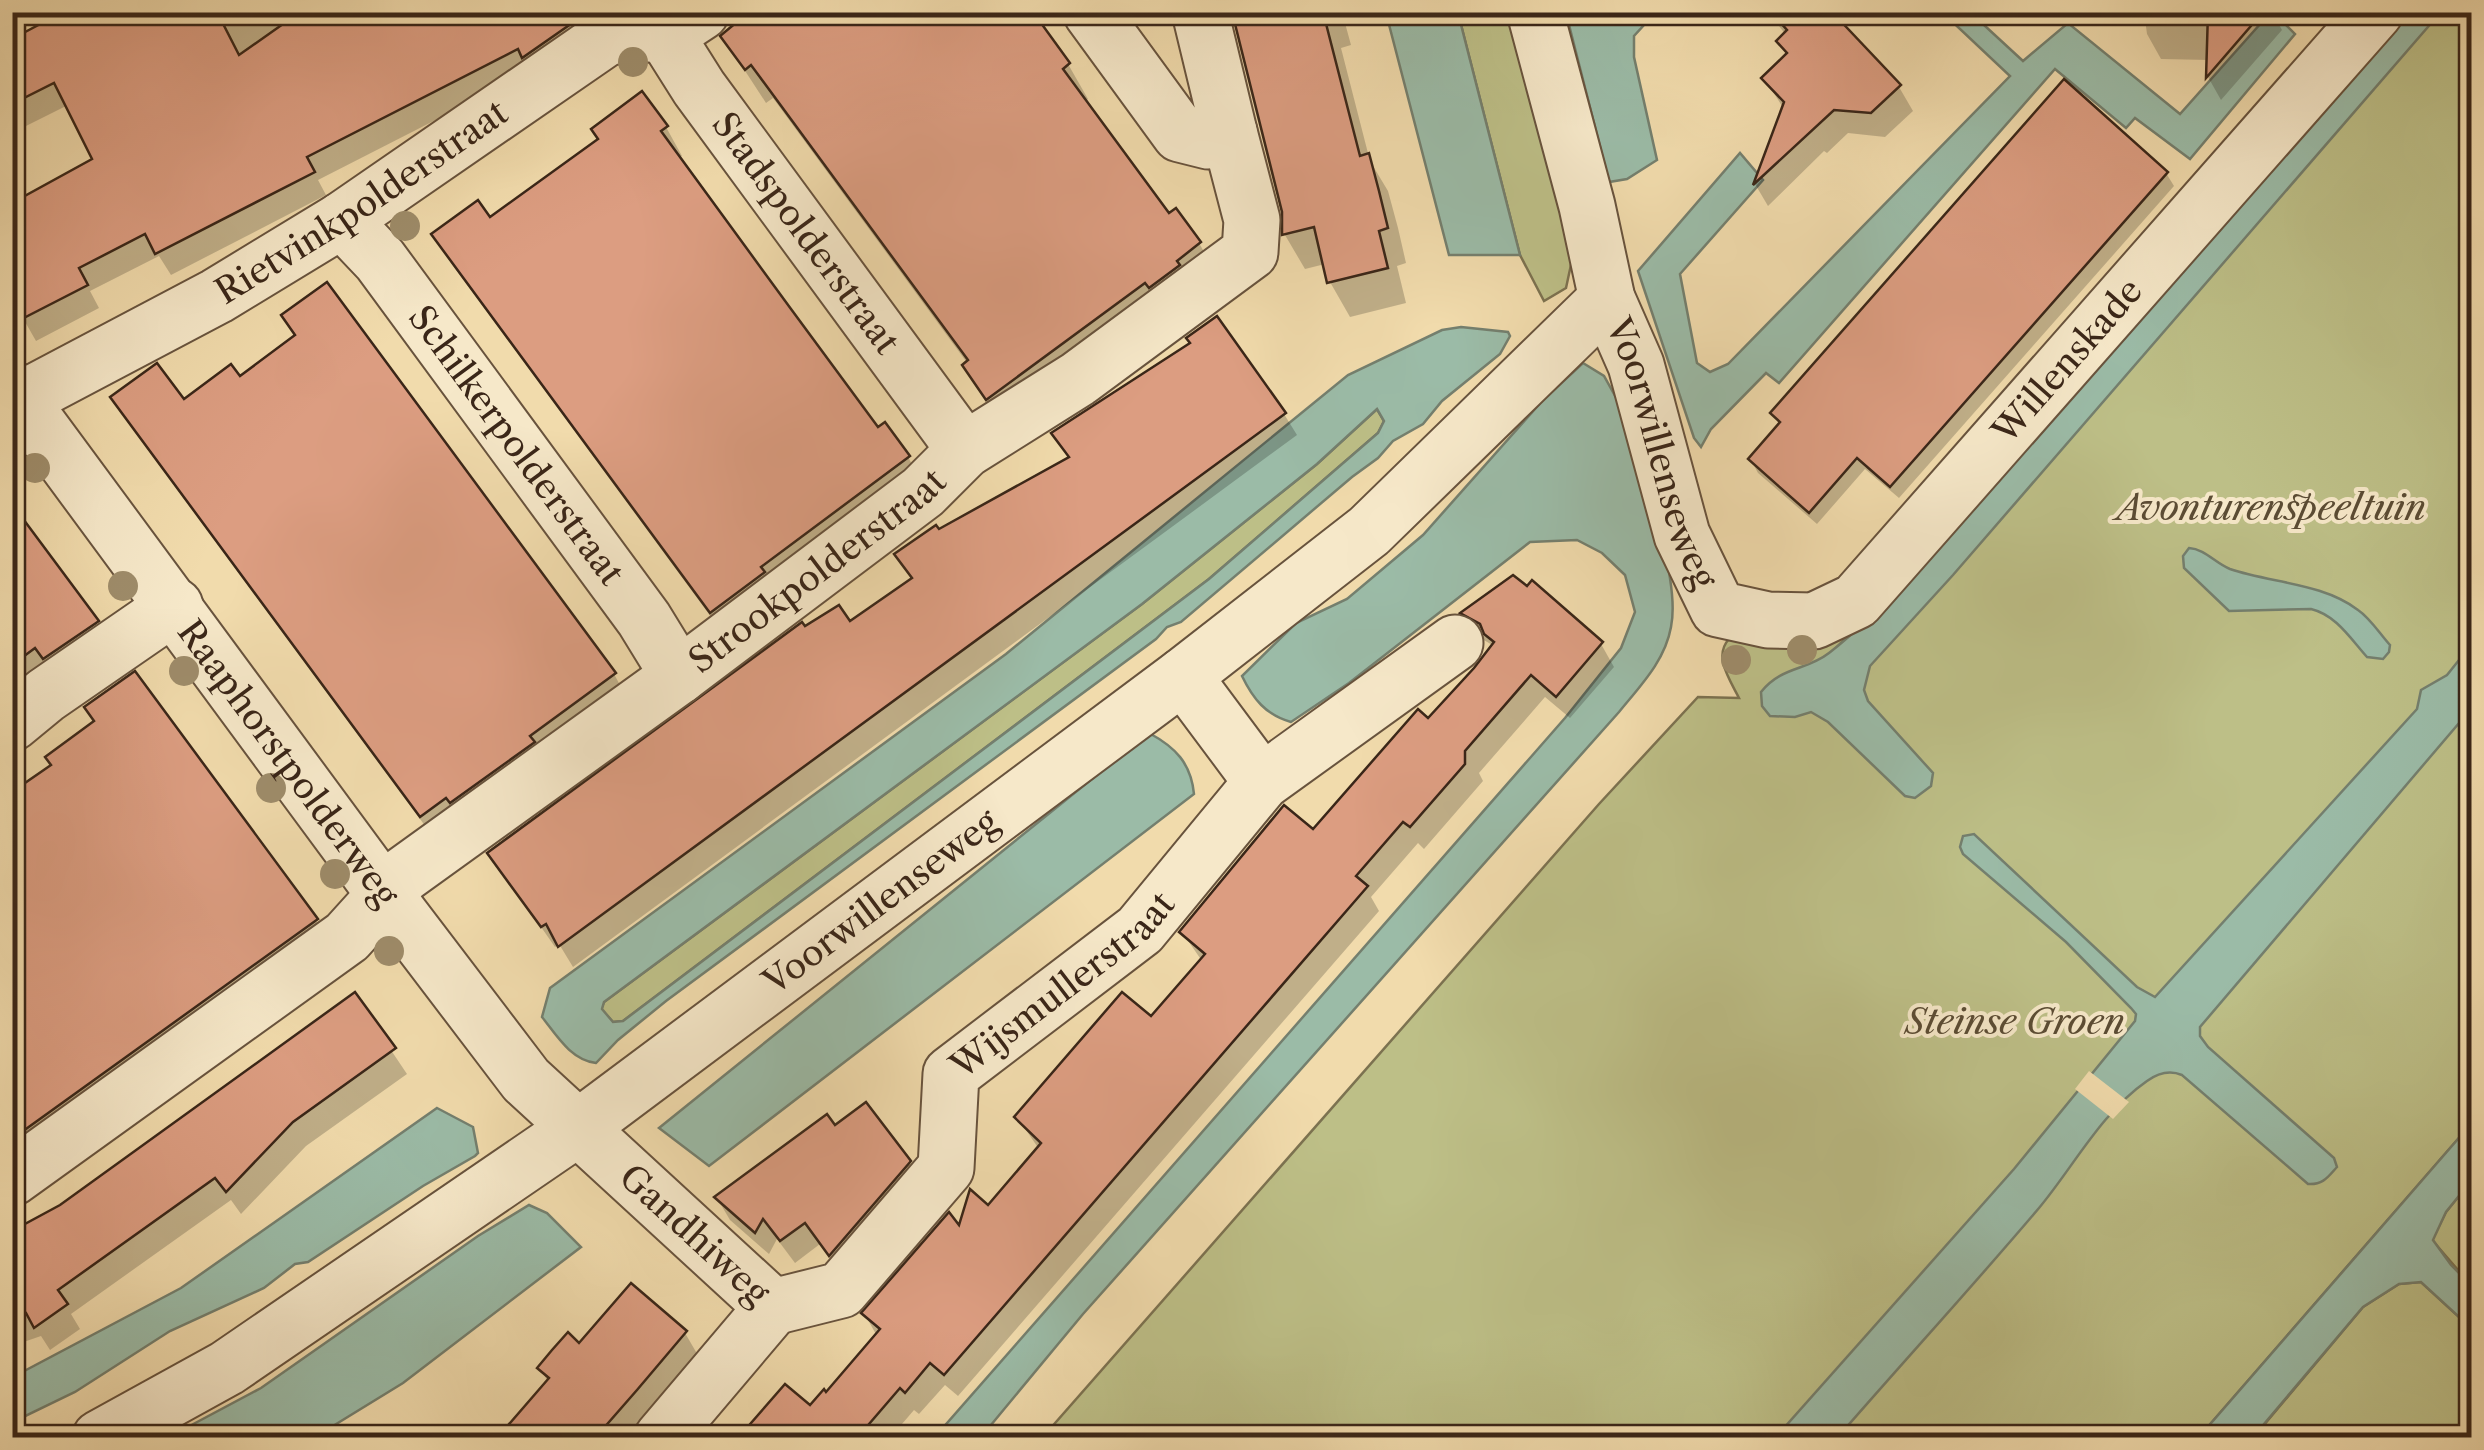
<svg xmlns="http://www.w3.org/2000/svg" width="2484" height="1450" font-family="'Libre Caslon Text',serif">
  <style>
    .green { fill: #bdbf87; stroke: #7c7250; stroke-width: 2.5 }
    .water { fill: #9bbba7; stroke: #747f6e; stroke-width: 2.5; fill-rule: evenodd }
    .pier { fill: #f1dbac }
    .shadow { fill: #0003 }
    .building { fill: #dc9d81; stroke: #3a2618; stroke-width: 2.5 }
    .lines { fill: none; stroke-linecap: round; stroke-linejoin: round }
    .street-casing { stroke: #68533d; stroke-width: 59 }
    .street { stroke: #f6e8c9; stroke-width: 55 }
    .tree { fill: #9e8c6a }
    .labels { text-anchor: middle; stroke-width: 8; stroke-linejoin: round; paint-order: stroke }
    .street-label { font-size: 35px; fill: #3a2618; stroke: #f6e8c9 }
    .park-label { font-size: 35px; font-style: italic; fill: #5b4c34; stroke: #f6e8c9 }
  </style>
  <rect width="100%" height="100%" fill="#f1dbac"/>
  <filter id="stains"><feTurbulence type="fractalNoise" baseFrequency=".002" numOctaves="4"/><feColorMatrix values="0 0 0 0 .2 0 0 0 0 .09 0 0 0 0 .02 0 0 0 .5 -.17"/></filter>
  <radialGradient id="worn" r=".72"><stop offset=".6" stop-color="#630" stop-opacity="0"/><stop offset="1" stop-color="#630" stop-opacity=".3"/></radialGradient>
  <g class="green">
    <path d="M1458 13H1510L1572 260 1566 288 1544 301 1520 255Z"/>
    <path d="M2391 13H2406L1932 552 1834 650 1867 633 2412 13H2471V1124L2199 1437 1042 1438 1599 804 1698 697 1739 698C1730 680 1713 656 1729 639L1801 637Z"/>
    <path d="M1377 409 1384 421 1378 433 1209 579 623 1021 613 1022 601 1009 604 1002 1142 604 1317 464Z"/>
    <path d="M2471 1181V1285L2432 1240 2446 1212Z"/>
    <path d="M2421 1282 2471 1328V1437L2253 1438 2363 1307 2399 1284Z"/>
  </g>
  <g class="water">
    <path d="M1386 13H1458L1520 255H1449Z"/>
    <path d="M1566 13H1655L1634 36V57L1657 160 1627 179 1609 182Z"/>
    <path d="M1943 13H1971L2023 61 2068 23 2180 114 2270 13H2274L2295 34 2190 159 2135 118 2126 128 2055 69 1779 383 1766 373 1711 429 1701 447 1694 438 1638 271 1740 153 1763 180 1680 274 1697 363 1710 372 1728 364 2010 76Z"/>
    <path d="M2406 13H2440L1953 575 1870 666 1864 690 1868 701 1933 773 1931 786 1915 798 1905 796 1828 722 1811 712 1795 717 1770 716 1762 706 1761 692C1782 666 1806 671 1829 653 1867 624 1899 586 1932 552Z"/>
    <path d="M1461 327 1508 332 1510 336 1500 354 1442 401 1423 424 1393 441 1378 458 1352 477 1181 622 1167 627 1156 639 666 1001 618 1040 596 1063C571 1060 557 1036 542 1017L550 988 1006 654 1348 375 1442 330ZM1377 409 1384 421 1378 433 1209 579 623 1021 613 1022 602 1009 604 1002 1142 604 1317 464Z"/>
    <path d="M1583 363 1604 376 1619 403C1636 458 1682 574 1671 627 1665 661 1640 686 1619 712L1083 1314 981 1437 934 1438 1565 718 1621 648 1635 612 1625 575 1602 553 1577 540 1530 542 1349 683 1291 722C1266 715 1253 699 1242 676L1296 623 1347 599 1423 535 1543 400Z"/>
    <path d="M2189 548C2205 549 2215 563 2230 569 2271 583 2323 583 2358 610 2370 618 2380 634 2390 645L2389 652 2383 659 2367 657C2350 638 2336 615 2311 609L2229 611 2184 568 2183 556Z"/>
    <path d="M2471 645V709L2200 1027V1036L2208 1047 2334 1158 2337 1167C2328 1177 2323 1185 2308 1184L2182 1075C2170 1070 2158 1073 2147 1081 2101 1113 2074 1166 2039 1208 1973 1286 1904 1361 1838 1437L1775 1438 2014 1169 2135 1021 2136 1014 2131 1008 2066 942 1963 854 1960 847 1963 836 1974 834 2137 987 2155 997 2417 709 2421 690 2447 675Z"/>
    <path d="M1149 733C1175 747 1191 763 1194 794L709 1166 659 1128Z"/>
    <path d="M437 1108 473 1127 478 1153 475 1156 423 1186 308 1262 295 1264 264 1288 170 1331 75 1392 13 1422V1377L181 1288Z"/>
    <path d="M2471 1124V1181L2446 1212 2433 1240 2451 1265 2471 1285V1328L2421 1282 2399 1284 2363 1307 2253 1437H2199Z"/>
    <path d="M529 1205 547 1213 581 1247 403 1383 315 1437H169L261 1388 478 1236Z"/>
  </g>
  <path class="pier" d="M2089 1071 2129 1102 2113 1119 2075 1089Z"/>
  <g class="shadow">
    <path d="M69 12H583L596 38 318 180 326 195 171 275 159 256 90 291 99 308 36 341 12 299V177L24 200 95 160 68 105 12 133V41Z"/>
    <path d="M1235 12H1342L1351 45 1341 48 1370 161 1388 191 1398 228 1406 263 1397 266 1406 303 1350 317 1330 282 1325 264 1305 269 1285 235V212Z"/>
    <path d="M1768 12H1833L1837 22 1899 87 1913 111 1885 137 1848 133 1827 153 1824 151 1768 206 1755 184 1784 109 1764 78 1787 56 1779 42 1786 35Z"/>
    <path d="M2144 12H2272L2282 30 2221 100 2208 77 2209 60 2161 59 2147 34Z"/>
    <path d="M723 37 1068 64 1088 99 1084 102 1169 216 1199 243 1219 278 1008 433 985 400 965 365 968 364 773 98 766 103Z"/>
    <path d="M666 127 682 156 678 158 877 430 908 457 924 486 728 640 451 263 435 234 490 220Z"/>
    <path d="M2166 173 2174 186 1899 498 1865 469 1817 524 1758 473 1751 460 1780 426 1773 413Z"/>
    <path d="M284 316 614 674 626 696 434 838 126 420 114 398 183 402 239 379 296 337Z"/>
    <path d="M1284 414 1297 435 573 967 559 944 555 947 490 854 804 629 850 625 913 581 897 555 1070 460 1054 434Z"/>
    <path d="M12 508 96 622 110 646 12 688Z"/>
    <path d="M1464 614 1601 644 1614 667 1570 718 1545 697 1479 773 1483 781 1424 849 1418 843 1371 897 1379 911 958 1396 945 1385 919 1414 914 1410 890 1438H742L810 1409 826 1395 877 1336 864 1313 988 1208 1039 1149 1017 1117 1151 1020 1202 961 1182 932 1313 832 1428 721 1494 646 1477 636Z"/>
    <path d="M135 675 316 921 329 944 12 1171V795L54 766 96 723Z"/>
    <path d="M354 995 407 1074 306 1146 241 1214 231 1200 71 1314 80 1329 50 1350 41 1336 12 1346V1240Z"/>
    <path d="M835 1128 909 1163 922 1186 843 1277 820 1244 795 1263 777 1239 769 1254 730 1220 717 1198Z"/>
    <path d="M685 1333 699 1357 629 1438H500L548 1382 540 1368 580 1346Z"/>
    <path d="M452 1430 460 1438H445Z"/>
    <path d="M486 1430 496 1438H480Z"/>
  </g>
  <g class="building">
    <path d="M63 12H217L239 55 300 12H588L522 58 518 49 307 157 315 172 155 254 145 234 79 268 88 285 12 324V203L92 159 54 83 12 104V39Z"/>
    <path d="M749 12H1033L1070 63 1063 69 1169 213 1176 208 1201 242 1177 261 1180 265 1149 288 1145 283 986 400 962 365 968 360 751 65 745 70 720 36Z"/>
    <path d="M1232 12H1323L1360 156 1369 153 1379 191 1388 228 1379 231 1388 268 1327 283 1314 227 1282 235V212Z"/>
    <path d="M1771 12H1832L1901 85 1871 113 1834 110 1753 185 1784 102 1761 78 1787 53 1776 41 1787 30Z"/>
    <path d="M2208 12H2263L2206 78Z"/>
    <path d="M2064 79 2168 172 1890 487 1857 458 1809 513 1748 459 1780 422 1770 413Z"/>
    <path d="M642 91 668 126 661 131 791 309 878 427 885 422 910 456 761 567 765 572 710 613 431 234 478 200 490 217 598 139 591 129Z"/>
    <path d="M327 282 616 673 530 736 535 742 450 803 446 798 420 817 110 397 157 363 184 399 231 364 240 376 295 335 281 315Z"/>
    <path d="M1217 316 1286 413 558 947 546 924 541 927 487 853 802 622 805 626 839 605 850 621 912 578 894 554 936 525 939 529 1069 457 1051 433 1190 343 1186 338Z"/>
    <path d="M12 504 99 621 43 659 35 648 12 665Z"/>
    <path d="M1513 575 1527 586 1532 580 1603 642 1556 697 1531 675 1465 751V764L1410 827 1403 822 1356 876 1368 886 944 1375 930 1363 905 1393 900 1388 857 1438H738L785 1384 810 1405 824 1389 826 1392 880 1329 861 1313 949 1212 959 1225 970 1189 988 1205 1041 1143 1014 1117 1122 992 1151 1016 1205 954 1179 932 1284 805 1313 829 1418 709 1428 718 1474 668 1494 642 1484 634 1480 624 1460 613Z"/>
    <path d="M135 671 318 919 12 1139V792L51 765 45 757 94 721 84 707Z"/>
    <path d="M355 992 396 1048 293 1122 226 1192 215 1178 58 1290 68 1304 34 1328 26 1313 12 1318V1231L60 1205Z"/>
    <path d="M866 1102 911 1161 829 1256 805 1223 780 1241 763 1219 755 1233 714 1197 827 1114 835 1125Z"/>
    <path d="M631 1283 687 1331 637 1390 595 1438H497L549 1378 537 1368 552 1350 568 1332 579 1343Z"/>
  </g>
  <g class="lines">
    <g class="street-casing">
      <g id="street">
        <path id="s1" d="M651 12 699 88 965 450"/>
        <path d="M1091 12 1180 134 1208 141 1229 132 1200 12"/>
        <path id="s2" d="M1535 12 1587 206 1607 299 1636 365 1682 535 1718 609 1768 620 1814 621 1856 601 2375 12"/>
        <path id="s3" d="M342 220 380 260 644 619 679 676"/>
        <path id="s4" d="M12 389 386 896 526 1080 773 1307 662 1438"/>
        <path id="s5" d="M20 400 217 296 342 220 606 38 633 33 666 35 701 12"/>
        <path d="M1183 676 1262 782"/>
        <path d="M12 723 46 695 175 606"/>
        <path id="s6" d="M12 1178 347 937 403 875 679 676 923 492 965 450 1078 379 1250 252 1252 220 1229 132"/>
        <path id="s7" d="M773 1307 841 1290 946 1168 951 1074 1140 930 1262 782 1455 643"/>
        <path id="s8" d="M100 1438 227 1368 578 1128 1183 676 1369 531 1607 299"/>
      </g>
    </g>
    <use href="#street" class="street"/>
  </g>
  <g class="tree">
    <circle cx="633" cy="62" r="15"/>
    <circle cx="405" cy="226" r="15"/>
    <circle cx="35" cy="468" r="15"/>
    <circle cx="123" cy="586" r="15"/>
    <circle cx="1802" cy="650" r="15"/>
    <circle cx="1736" cy="660" r="15"/>
    <circle cx="184" cy="671" r="15"/>
    <circle cx="271" cy="788" r="15"/>
    <circle cx="335" cy="874" r="15"/>
    <circle cx="389" cy="951" r="15"/>
  </g>
  <g class="labels">
    <g class="street-label">
      <text dy="12" stroke="none"><textPath href="#s5" startOffset="395">Rietvinkpolderstraat</textPath></text>
      <text dy="12" stroke="none"><textPath href="#s1" startOffset="270">Stadspolderstraat</textPath></text>
      <text dy="12" stroke="none"><textPath href="#s2" startOffset="1090">Willenskade</textPath></text>
      <text dy="12" stroke="none"><textPath href="#s3" startOffset="285">Schilkerpolderstraat</textPath></text>
      <text dy="12" stroke="none"><textPath href="#s2" startOffset="460">Voorwillenseweg</textPath></text>
      <text dy="12" stroke="none"><textPath href="#s6" startOffset="1010">Strookpolderstraat</textPath></text>
      <text dy="12" stroke="none"><textPath href="#s4" startOffset="465">Raaphorstpolderweg</textPath></text>
      <text dy="12" stroke="none"><textPath href="#s8" startOffset="948">Voorwillenseweg</textPath></text>
      <text dy="12" stroke="none"><textPath href="#s7" startOffset="468">Wijsmullerstraat</textPath></text>
      <text dy="12" stroke="none"><textPath href="#s4" startOffset="1090">Gandhiweg</textPath></text>
    </g>
    <g class="park-label">
      <text x="2271" y="520">Avonturenspeeltuin</text>
      <text x="2015" y="1034">Steinse Groen</text>
    </g>
  </g>
  <rect width="2484" height="1450" fill="none" stroke="#f1dbac" stroke-width="50"/>
  <rect x="15" y="15" width="2454" height="1420" fill="none" stroke="#3a2618" stroke-width="5"/>
  <rect x="25" y="25" width="2434" height="1400" fill="none" stroke="#3a2618" stroke-width="2.5"/>
  <rect width="100%" height="100%" filter="url(#stains)"/>
  <rect width="100%" height="100%" fill="url(#worn)"/>
</svg>
